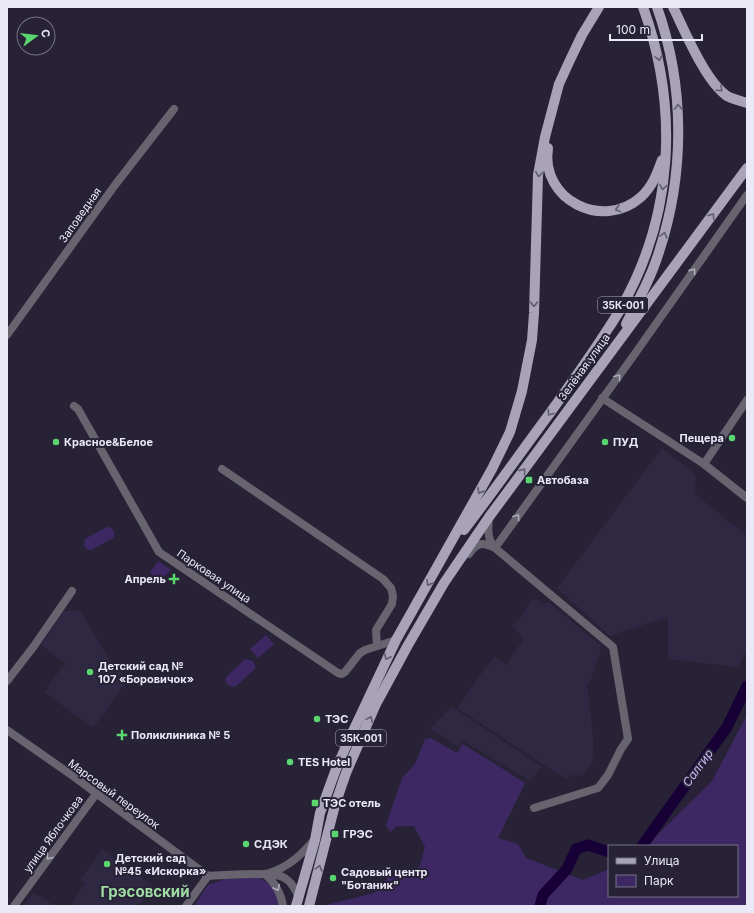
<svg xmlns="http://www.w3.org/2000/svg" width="754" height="913" font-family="Inter,sans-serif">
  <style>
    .built { fill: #2f2842 }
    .green { fill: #3d2864 }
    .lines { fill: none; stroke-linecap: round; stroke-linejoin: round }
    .river { stroke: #170036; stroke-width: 11 }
    .minor { stroke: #67646f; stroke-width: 8 }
    .major { stroke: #a8a3b8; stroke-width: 10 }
    .oneway { stroke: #615c70 }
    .oneway2 { stroke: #b0adba }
    .poi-dot { fill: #5bd56e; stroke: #272236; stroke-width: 1.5 }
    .labels { text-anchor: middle; stroke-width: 4; stroke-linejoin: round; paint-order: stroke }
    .shield { fill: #272236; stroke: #b1adbd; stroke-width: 1 }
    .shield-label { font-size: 10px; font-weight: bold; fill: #ece9f7 }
    .street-label { font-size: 11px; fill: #ece9f7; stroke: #272236 }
    .poi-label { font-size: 11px; font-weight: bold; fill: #ece9f7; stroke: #272236; text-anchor: start }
    .water-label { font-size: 12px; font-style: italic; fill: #c9baf3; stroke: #272236 }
    .district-label { font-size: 15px; font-weight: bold; fill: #9fdca4; stroke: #272236 }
  </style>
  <rect width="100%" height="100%" fill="#272236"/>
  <g class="built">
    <path d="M662 448 696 475 695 494 747 536V649L738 667 668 659V617L610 636 557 588Z"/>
    <path d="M534 598 543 604 549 602 602 647 591 679 587 685 594 744 592 763 582 776 571 775 567 780 457 708 486 667 495 657 506 665 524 638 512 626 518 620Z"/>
    <path d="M80 610 109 659 128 680 93 728 44 692 65 663 41 645 63 611Z"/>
    <path d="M452 707 541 766 531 781 463 741 458 747 430 729Z"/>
    <path d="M102 849 153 886 138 906H77L72 902 85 884 80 880Z"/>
    <path d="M34 892 55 906H28L25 904Z"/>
  </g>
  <g class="green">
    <path d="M107 527C113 527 116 532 113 538L91 550 86 549 84 545 85 539Z"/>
    <path d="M158 561 171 570 158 582 150 573Z"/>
    <path d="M266 635 274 644 258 658 250 649Z"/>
    <path d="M245 659 253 661 255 665V669L235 687 229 686 225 681 226 677Z"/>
    <path d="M747 715V906H325V905L374 893 391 875H410L420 865 425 847 414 826H397L390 832 386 825 402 778 415 764 425 739 431 738 457 753 463 744 525 783 498 838 518 844 526 858 583 880 609 869V896H737V846H646L712 781Z"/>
    <path d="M259 878C270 883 279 892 279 906H194L208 885 225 879Z"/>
  </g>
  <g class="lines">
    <g class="river">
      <path d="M642 846 727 727 747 686"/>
      <path d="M540 906 543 895 567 869 576 849 588 845 609 852"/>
    </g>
    <g class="minor">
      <path d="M7 335 115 185 174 109"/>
      <path d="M602 398 704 464 747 498"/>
      <path d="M74 406 78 409 159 552 338 673 342 674 345 672 360 653 365 650 396 640"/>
      <path d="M704 464 747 400"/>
      <path d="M222 469 383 579 391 588 393 596 392 604 376 630 377 646"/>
      <path d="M489 517C488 529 487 539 495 548L634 355 747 195"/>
      <path d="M469 554C477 542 483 542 495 548L613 647 628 739 621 749 608 775 598 788 534 808"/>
      <path d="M7 681 34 646 72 591"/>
      <path d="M7 730 73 776 208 876"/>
      <path d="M269 873C289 867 301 855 314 840"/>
      <path d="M265 874C275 883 281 892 283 906"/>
      <path d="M208 876C224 875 270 871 283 877 291 881 297 891 299 899"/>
      <path d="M14 906 96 794"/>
      <path d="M186 906 208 876"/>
    </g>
    <g class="major">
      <path d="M673 7C685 31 705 81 727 96 733 99 740 101 747 103"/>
      <path d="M548 148C540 200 603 231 641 197 652 187 657 174 662 160"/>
      <path d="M626 324C638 301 651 278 659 252 685 173 685 86 657 7"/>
      <path d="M464 530C493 492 521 452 550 413 567 389 584 365 600 341 607 330 615 319 621 308 674 215 679 107 643 7"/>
      <path d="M296 906 315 840 320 813 336 769 347 744 396 640 492 469 510 432 522 391 532 340 534 313 538 175 545 137 559 84 570 60 582 35 599 7"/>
      <path d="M309 906 335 805 346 773 376 704 408 645 444 583 489 517 747 168"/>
    </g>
  </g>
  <defs><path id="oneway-chevron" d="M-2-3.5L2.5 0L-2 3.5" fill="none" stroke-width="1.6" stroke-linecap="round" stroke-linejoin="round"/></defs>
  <g class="oneway">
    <use href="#oneway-chevron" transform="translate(659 58) rotate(78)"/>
    <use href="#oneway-chevron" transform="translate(720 89) rotate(43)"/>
    <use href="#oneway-chevron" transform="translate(678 107) rotate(-93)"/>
    <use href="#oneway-chevron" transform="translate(539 174) rotate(97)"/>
    <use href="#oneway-chevron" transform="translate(663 187) rotate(97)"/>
    <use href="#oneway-chevron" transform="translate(618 209) rotate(165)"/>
    <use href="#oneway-chevron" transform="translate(712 216) rotate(-54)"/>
    <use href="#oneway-chevron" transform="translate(664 235) rotate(-74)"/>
    <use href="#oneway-chevron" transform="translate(534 304) rotate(91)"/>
    <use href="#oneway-chevron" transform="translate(550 413) rotate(126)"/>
    <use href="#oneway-chevron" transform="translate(523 471) rotate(-54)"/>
    <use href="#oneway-chevron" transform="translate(480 491) rotate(120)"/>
    <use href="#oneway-chevron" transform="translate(429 583) rotate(120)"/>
    <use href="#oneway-chevron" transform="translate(387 657) rotate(116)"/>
    <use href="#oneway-chevron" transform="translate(370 719) rotate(-66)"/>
    <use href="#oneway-chevron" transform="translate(319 868) rotate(-75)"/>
  </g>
  <g class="oneway2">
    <use href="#oneway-chevron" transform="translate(693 271) rotate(-55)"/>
    <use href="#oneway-chevron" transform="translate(618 377) rotate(-53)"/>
    <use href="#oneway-chevron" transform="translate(517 517) rotate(-54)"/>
    <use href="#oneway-chevron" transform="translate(49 857) rotate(126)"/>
    <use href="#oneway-chevron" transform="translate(277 888) rotate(62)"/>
  </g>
  <g class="poi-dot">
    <circle cx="732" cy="438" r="4"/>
    <circle cx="56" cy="442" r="4"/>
    <circle cx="605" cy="442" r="4"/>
    <rect x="525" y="476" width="8" height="8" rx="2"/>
    <path d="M172 573h4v4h4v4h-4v4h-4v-4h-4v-4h4z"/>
    <circle cx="90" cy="672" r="4"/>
    <circle cx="317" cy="719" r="4"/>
    <path d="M120 729h4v4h4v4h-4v4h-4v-4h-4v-4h4z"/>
    <circle cx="290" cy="762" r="4"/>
    <rect x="311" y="799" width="8" height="8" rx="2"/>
    <rect x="331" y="830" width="8" height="8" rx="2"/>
    <circle cx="246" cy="844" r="4"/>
    <circle cx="107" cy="864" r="4"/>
    <circle cx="333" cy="878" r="4"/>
  </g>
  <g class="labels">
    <g class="shield">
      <rect x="598" y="297" width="50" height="16" rx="3"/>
      <rect x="336" y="730" width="50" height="16" rx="3"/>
    </g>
    <g class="shield-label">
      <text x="623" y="309">35К-001</text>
      <text x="361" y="742">35К-001</text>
    </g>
    <g class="street-label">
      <text transform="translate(80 215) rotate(-55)" y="4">Заповедная</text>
      <text transform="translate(584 367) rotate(-54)" y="4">Зелёная улица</text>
      <text transform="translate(214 576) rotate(34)" y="4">Парковая улица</text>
      <text transform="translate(114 794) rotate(36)" y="4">Марсовый переулок</text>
      <text transform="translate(53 834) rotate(-54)" y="4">улица Яблочкова</text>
    </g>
    <g class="poi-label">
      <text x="724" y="442" text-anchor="end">Пещера</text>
      <text x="64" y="446">Красное&amp;Белое</text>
      <text x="613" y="446">ПУД</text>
      <text x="537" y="484">Автобаза</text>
      <text x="166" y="583" text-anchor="end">Апрель</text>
      <text x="98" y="670">Детский сад №<tspan x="98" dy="13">107 «Боровичок»</tspan></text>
      <text x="325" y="723">ТЭС</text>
      <text x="131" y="739">Поликлиника № 5</text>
      <text x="298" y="766">TES Hotel</text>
      <text x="323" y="807">ТЭС отель</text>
      <text x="343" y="838">ГРЭС</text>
      <text x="254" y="848">СДЭК</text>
      <text x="115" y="862">Детский сад<tspan x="115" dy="13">№45 «Искорка»</tspan></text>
      <text x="341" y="876">Садовый центр<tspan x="341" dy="13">"Ботаник"</tspan></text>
    </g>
    <g class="water-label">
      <text transform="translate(698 768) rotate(-54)" y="4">Салгир</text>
    </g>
    <g class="district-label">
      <text x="145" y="897">Грэсовский</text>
    </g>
  </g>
  <rect width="754" height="913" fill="none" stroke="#ece9f7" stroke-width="16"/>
  <rect x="608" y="845" width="130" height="52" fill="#272236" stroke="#767283"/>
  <rect x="616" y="858" width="20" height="6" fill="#a8a3b8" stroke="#767283"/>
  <text x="644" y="865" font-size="12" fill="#ece9f7">Улица</text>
  <rect x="616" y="875" width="20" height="12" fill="#3d2864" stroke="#767283"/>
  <text x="644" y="885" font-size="12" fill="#ece9f7">Парк</text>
  <g transform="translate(36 36) rotate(75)"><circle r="19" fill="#272236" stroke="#767283"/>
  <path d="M0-3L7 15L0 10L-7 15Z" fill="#5bd56e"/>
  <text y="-6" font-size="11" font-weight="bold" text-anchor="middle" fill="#ece9f7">С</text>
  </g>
  <path d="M610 34v6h92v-6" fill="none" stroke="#ece9f7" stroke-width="2"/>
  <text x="616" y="34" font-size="12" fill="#ece9f7" stroke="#272236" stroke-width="3" paint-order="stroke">100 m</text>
</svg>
